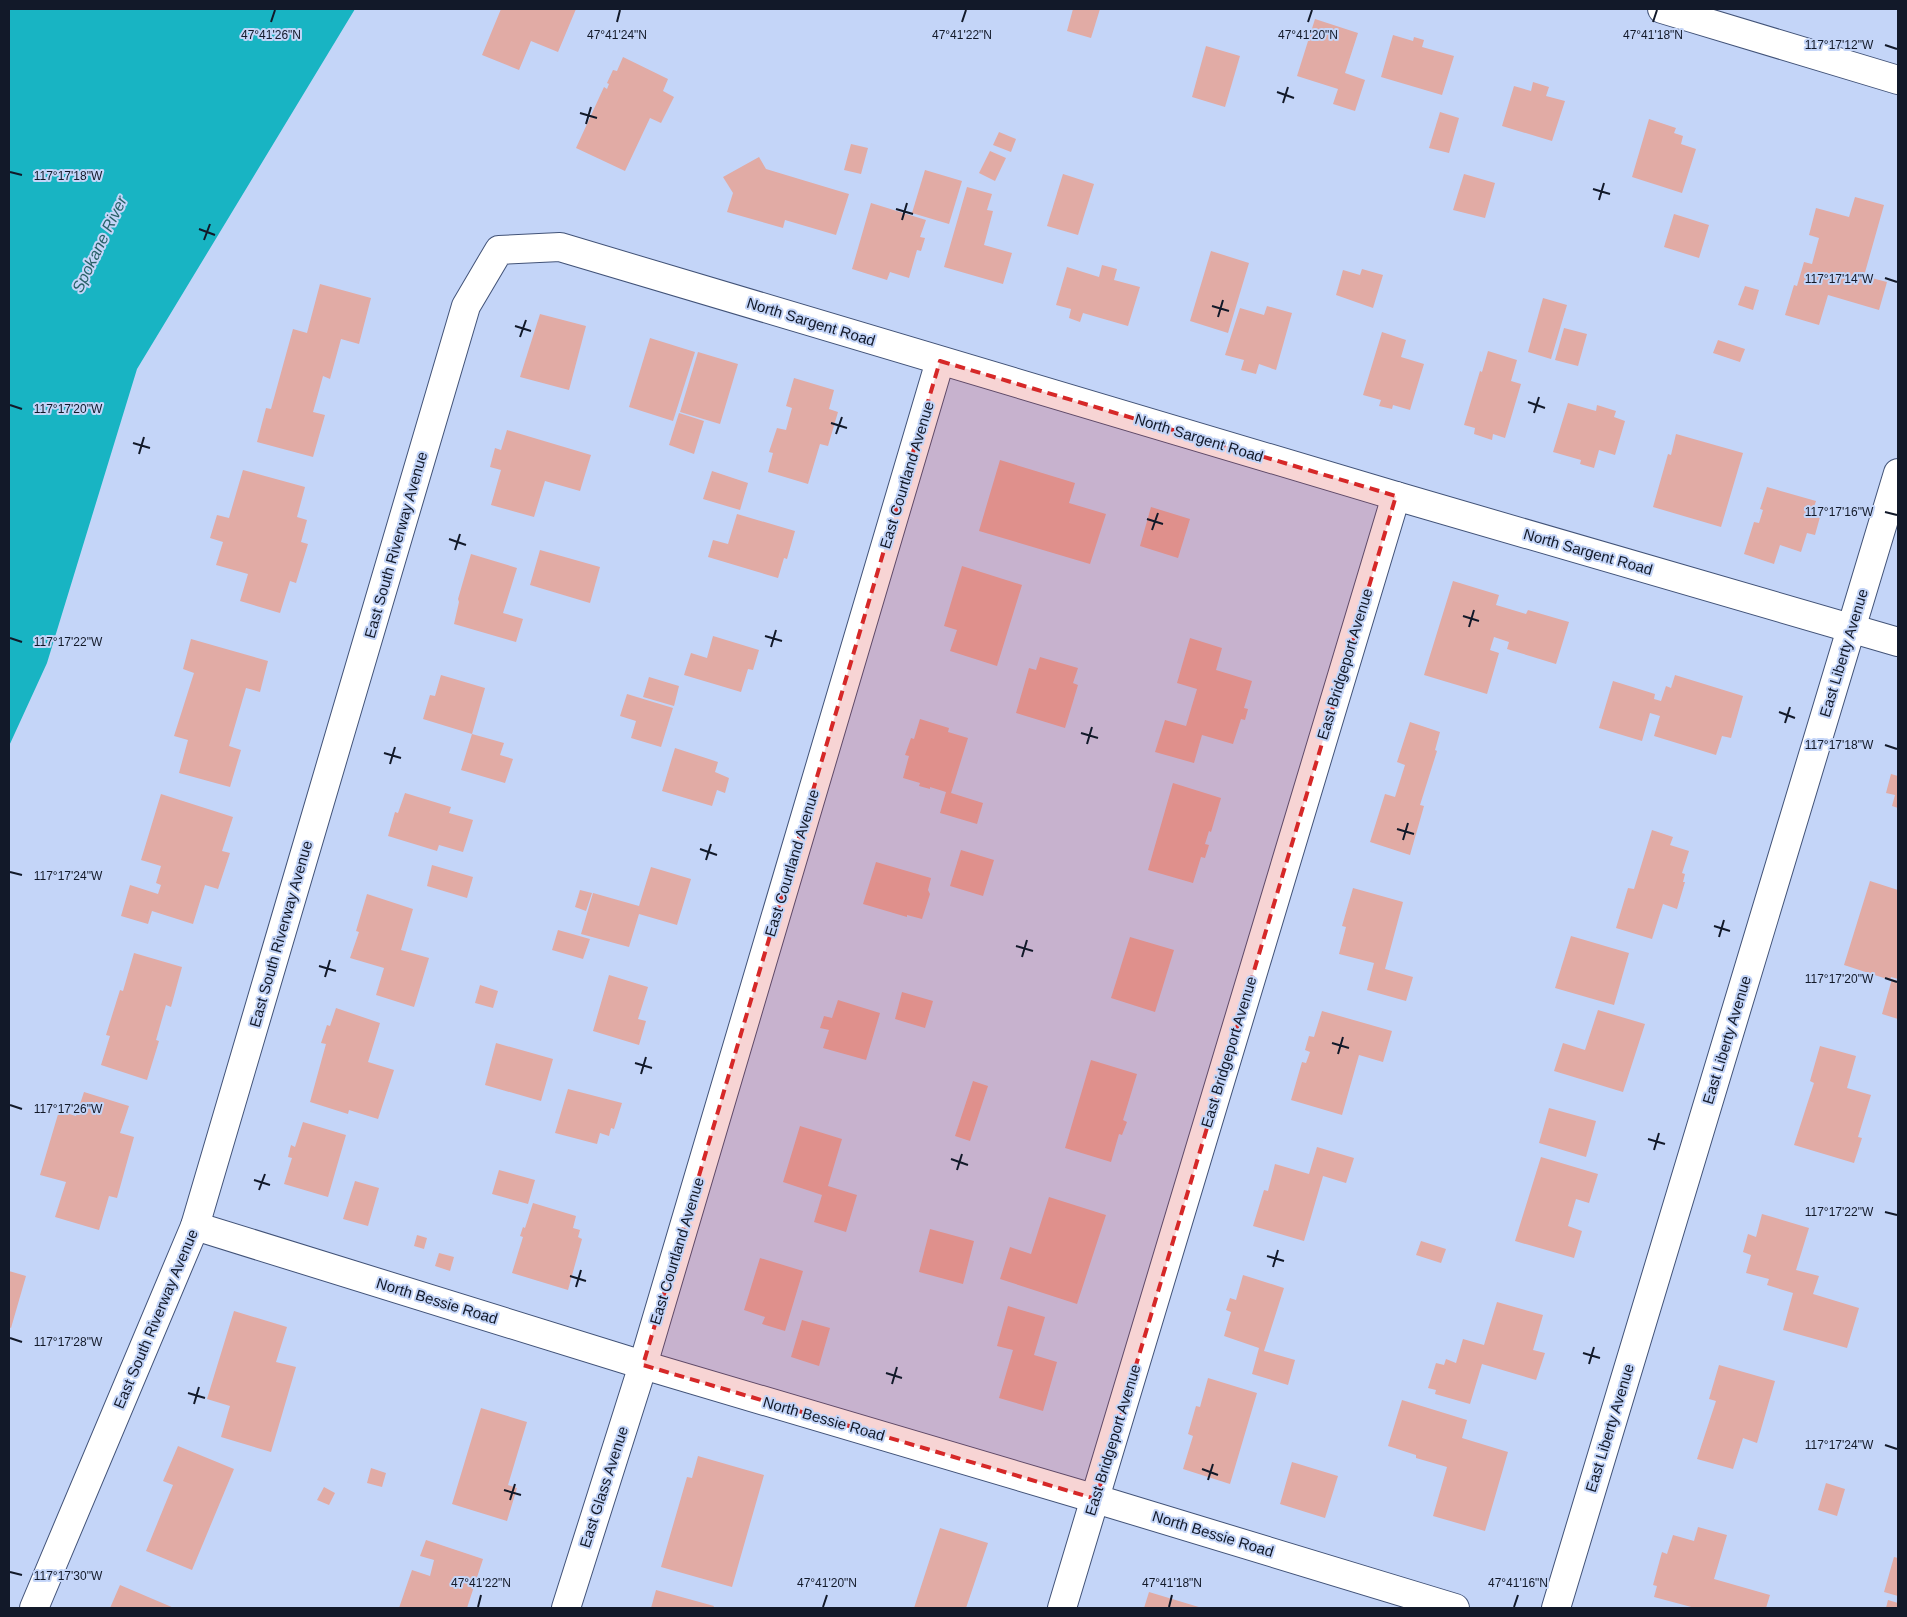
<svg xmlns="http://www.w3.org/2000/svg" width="1907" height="1617" font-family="Arial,sans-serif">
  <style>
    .water { fill: #18b4c3 }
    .building { fill: #e1aba5 }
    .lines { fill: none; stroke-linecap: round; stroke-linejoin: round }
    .minor-casing { stroke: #425378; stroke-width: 30 }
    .tertiary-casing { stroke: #425378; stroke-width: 30 }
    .minor { stroke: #fff; stroke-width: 28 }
    .tertiary { stroke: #fff; stroke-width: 28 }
    .marked { fill: #d62828; fill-opacity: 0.2; stroke: #d62828; stroke-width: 4; stroke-dasharray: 10 6; stroke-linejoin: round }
    .ticks { fill: none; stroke: #121929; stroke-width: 2 }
    .labels { text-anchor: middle; stroke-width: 4; stroke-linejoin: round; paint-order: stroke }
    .street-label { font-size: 15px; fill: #121929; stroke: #c4d5f8 }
    .water-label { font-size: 16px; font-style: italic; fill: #296167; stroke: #c4d5f8 }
    .ticks-label { font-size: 12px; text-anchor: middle; fill: #121929; stroke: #c4d5f8; stroke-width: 4; stroke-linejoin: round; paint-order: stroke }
  </style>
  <rect width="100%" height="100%" fill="#c4d5f8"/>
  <path class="water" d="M9 9H355L137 369 47 663 9 746Z"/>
  <g class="building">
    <path d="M501 9H576L558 52 531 41 519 70 482 55Z"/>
    <path d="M1073 9H1100L1091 38 1067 31Z"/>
    <path d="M1315 19 1358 33 1345 73 1365 80 1355 111 1333 104 1338 89 1297 76Z"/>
    <path d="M1393 35 1413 41 1414 37 1424 40 1422 47 1454 56 1442 95 1381 77Z"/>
    <path d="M1206 46 1240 56 1225 107 1192 97Z"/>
    <path d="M623 57 668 79 663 91 674 97 661 123 650 118 625 171 576 148 604 87 607 89 609 84 607 83 613 70 617 71Z"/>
    <path d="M1533 82 1549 87 1546 96 1565 101 1552 141 1502 126 1514 86 1531 91Z"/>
    <path d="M1440 112 1459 118 1449 153 1429 148Z"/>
    <path d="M1649 119 1676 128 1674 133 1683 136 1681 144 1696 149 1682 193 1632 177Z"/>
    <path d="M999 132 1016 139 1011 152 993 145Z"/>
    <path d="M851 144 868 148 861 174 844 170Z"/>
    <path d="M990 151 1006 158 995 181 979 173Z"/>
    <path d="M759 157 766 169 849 194 836 235 785 220 783 228 727 212 733 193 723 177Z"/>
    <path d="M925 170 962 181 949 224 912 213Z"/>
    <path d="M1063 174 1094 184 1078 235 1047 226Z"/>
    <path d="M1464 174 1495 183 1485 218 1453 210Z"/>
    <path d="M967 187 992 194 987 210 993 211 984 245 1012 253 1003 284 944 267Z"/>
    <path d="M1855 197 1884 205 1864 276 1887 282 1879 310 1828 295 1819 325 1785 315 1794 285 1797 286 1804 262 1812 264 1819 238 1809 235 1816 208 1849 217Z"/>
    <path d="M871 203 926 220 920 237 925 238 921 251 917 250 909 278 890 272 887 280 852 269Z"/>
    <path d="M1674 214 1709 225 1699 258 1664 247Z"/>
    <path d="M1211 251 1249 263 1228 333 1190 321Z"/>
    <path d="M1102 265 1117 269 1114 280 1140 287 1128 326 1083 313 1080 322 1069 318 1071 309 1056 305 1067 267 1099 277Z"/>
    <path d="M1362 269 1383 275 1373 308 1336 295 1343 270 1360 275Z"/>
    <path d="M320 284 371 298 359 344 341 339 330 379 323 376 313 412 325 415 313 457 257 442 266 408 271 409 293 329 307 333Z"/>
    <path d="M1745 286 1759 290 1753 310 1738 305Z"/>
    <path d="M1543 298 1567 305 1551 359 1528 352Z"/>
    <path d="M1267 306 1292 313 1276 370 1259 364 1256 374 1241 370 1244 360 1225 355 1240 308 1264 315Z"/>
    <path d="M540 314 586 326 569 390 520 377Z"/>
    <path d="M1564 328 1587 334 1578 366 1555 360Z"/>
    <path d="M1382 332 1406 340 1401 357 1424 364 1410 410 1393 405 1392 409 1379 406 1381 400 1363 395Z"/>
    <path d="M650 338 695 352 673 421 629 407Z"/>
    <path d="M1718 340 1745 349 1740 362 1713 353Z"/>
    <path d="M1488 351 1517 360 1511 381 1521 384 1505 438 1493 434 1492 440 1474 434 1475 428 1464 425 1480 371 1482 372Z"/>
    <path d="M698 352 738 364 720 424 680 412Z"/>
    <path d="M794 378 834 390 829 409 838 412 828 446 820 444 808 484 768 472 773 453 769 452 777 428 786 430 792 408 786 406Z"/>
    <path d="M1568 403 1596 411 1597 405 1616 411 1614 417 1625 421 1615 455 1599 450 1594 468 1580 464 1581 460 1553 452Z"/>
    <path d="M679 413 704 421 694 454 669 445Z"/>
    <path d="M507 430 591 455 580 491 545 481 534 517 491 505 501 470 490 467 495 448 501 450Z"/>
    <path d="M1676 434 1743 453 1721 527 1653 507 1668 454 1671 455Z"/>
    <path d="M1000 460 1075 483 1069 503 1106 514 1090 564 979 531Z"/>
    <path d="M243 470 305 487 297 517 307 520 301 542 308 544 296 583 290 581 280 613 240 601 248 574 216 565 223 542 210 538 217 515 229 518Z"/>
    <path d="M712 471 748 483 740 510 703 499Z"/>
    <path d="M1767 487 1816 501 1811 515 1820 517 1815 535 1807 533 1801 552 1780 545 1774 564 1744 554 1754 522 1759 523 1763 510 1760 509Z"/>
    <path d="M1151 507 1190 519 1178 558 1140 546Z"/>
    <path d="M737 514 795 531 787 559 784 558 778 578 708 557 713 540 728 544Z"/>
    <path d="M540 550 600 567 590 603 530 585Z"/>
    <path d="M471 554 517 568 503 613 523 619 516 642 454 624 459 602 458 599Z"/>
    <path d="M962 566 1022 585 997 666 950 651 957 630 944 626Z"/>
    <path d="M1453 581 1499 595 1496 605 1526 614 1528 610 1569 622 1556 664 1507 649 1509 642 1494 637 1490 650 1499 653 1487 694 1424 675Z"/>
    <path d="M713 636 759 650 753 670 748 669 741 692 684 675 691 653 707 658Z"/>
    <path d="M1190 638 1222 648 1216 670 1252 681 1244 708 1248 709 1245 720 1241 719 1233 744 1202 735 1194 763 1155 752 1165 720 1186 726 1197 689 1177 683Z"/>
    <path d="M191 639 268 661 260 692 246 688 229 746 241 750 230 787 179 773 188 740 174 736 194 673 183 669Z"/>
    <path d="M1040 657 1078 668 1073 683 1078 685 1065 728 1016 713 1029 668 1036 670Z"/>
    <path d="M441 675 485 688 472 734 504 743 500 755 513 759 505 783 461 770 472 734 423 719 430 695 435 696Z"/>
    <path d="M1675 675 1743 696 1731 738 1722 736 1716 755 1654 736 1660 716 1650 713 1642 741 1599 728 1613 681 1655 694 1654 699 1661 701 1666 686 1671 688Z"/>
    <path d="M649 677 679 686 674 706 643 697Z"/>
    <path d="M627 694 673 708 661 747 631 738 636 721 620 716Z"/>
    <path d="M920 719 949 728 948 732 968 738 951 793 983 803 977 824 940 813 946 792 930 787V789L919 786 920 783 903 778 909 756 905 755 911 738 914 739Z"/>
    <path d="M1410 722 1440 732 1435 750 1437 751 1420 805 1424 806 1410 855 1370 842 1385 794 1395 797 1405 765 1397 762Z"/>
    <path d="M675 748 718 762 715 772 729 778 725 793 717 790 712 806 662 791Z"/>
    <path d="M1891 774 1898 776V808L1892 806 1895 795 1886 793Z"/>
    <path d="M1173 783 1221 798 1211 832 1209 831 1205 844 1209 845 1205 858 1201 857 1193 883 1148 870Z"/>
    <path d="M405 793 451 807 449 813 473 820 463 852 439 845 437 851 388 836 395 812 398 813Z"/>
    <path d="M161 794 233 817 222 851 230 853 218 889 205 885 193 924 152 911 148 924 121 916 130 885 158 894 161 885 156 883 161 866 141 860Z"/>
    <path d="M1652 830 1673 837 1670 845 1689 851 1682 873 1685 874 1683 882H1685L1677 909 1663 904 1652 939 1616 928 1628 888 1634 889Z"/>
    <path d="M961 850 994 860 983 896 950 886Z"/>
    <path d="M876 862 931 878 928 890 930 894 922 919 907 915V917L863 904Z"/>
    <path d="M432 865 473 877 467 898 427 886Z"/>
    <path d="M651 867 691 879 677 925 639 914 629 947 581 934 593 893 639 906Z"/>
    <path d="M1870 881 1898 890V979L1891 977 1890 980 1844 965Z"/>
    <path d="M1353 888 1403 902 1385 969 1413 977 1406 1001 1367 990 1374 963 1339 954 1346 927 1342 926Z"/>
    <path d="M580 890 592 893 586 911 575 907Z"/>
    <path d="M367 894 413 909 401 950 429 958 414 1007 376 995 384 968 350 958 359 932 356 931Z"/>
    <path d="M558 930 590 939 583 959 552 950Z"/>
    <path d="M1571 936 1629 953 1614 1005 1555 988Z"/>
    <path d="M1130 937 1174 950 1155 1012 1111 998Z"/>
    <path d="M134 953 182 967 171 1007 166 1005 156 1040 159 1041 147 1080 101 1065 110 1036 106 1035 120 990 123 991Z"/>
    <path d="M609 975 648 987 638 1019 646 1021 639 1045 593 1031Z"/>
    <path d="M1892 979 1898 981V1019L1882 1014Z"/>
    <path d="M480 985 498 991 493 1008 475 1003Z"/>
    <path d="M902 992 933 1001 925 1028 895 1019Z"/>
    <path d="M838 1000 880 1013 866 1060 823 1048 829 1030 820 1028 824 1016 832 1018Z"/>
    <path d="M336 1008 380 1023 368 1062 394 1070 378 1119 349 1110 348 1114 310 1102 326 1044 321 1043 327 1025 330 1026Z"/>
    <path d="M1598 1010 1645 1024 1623 1092 1554 1071 1563 1043 1585 1050Z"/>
    <path d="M1322 1011 1392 1031 1383 1062 1359 1055 1342 1115 1291 1100 1302 1062 1306 1063 1310 1052 1305 1050 1309 1036 1314 1037Z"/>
    <path d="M496 1043 553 1059 541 1101 485 1085Z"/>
    <path d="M1820 1046 1856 1056 1847 1088 1871 1095 1858 1137 1862 1138 1854 1163 1794 1145 1814 1083 1810 1081Z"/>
    <path d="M1091 1060 1137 1074 1123 1120 1127 1122 1122 1135 1119 1134 1111 1162 1065 1148Z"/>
    <path d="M973 1081 988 1086 970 1141 955 1136Z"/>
    <path d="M568 1089 622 1103 614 1129 611 1128 609 1136 600 1133 597 1144 555 1133Z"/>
    <path d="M84 1092 129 1106 120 1133 134 1137 117 1198 109 1196 99 1230 55 1217 66 1182 40 1175 59 1111 76 1116Z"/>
    <path d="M1549 1108 1596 1121 1586 1157 1539 1143Z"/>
    <path d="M303 1122 346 1135 328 1197 284 1184 292 1158 288 1157 291 1145 295 1147Z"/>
    <path d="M800 1126 842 1139 828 1186 857 1195 846 1232 814 1222 822 1195 783 1182Z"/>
    <path d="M1317 1147 1354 1158 1346 1183 1323 1176 1304 1241 1253 1226 1264 1190 1268 1191 1275 1164 1309 1174Z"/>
    <path d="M1541 1157 1598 1174 1589 1203 1576 1199 1568 1226 1582 1231 1574 1258 1515 1241Z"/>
    <path d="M499 1170 535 1180 528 1204 492 1194Z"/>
    <path d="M355 1181 379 1188 368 1226 343 1219Z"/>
    <path d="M1049 1197 1106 1215 1077 1304 1000 1279 1010 1247 1031 1254Z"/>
    <path d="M533 1203 576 1216 573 1228 580 1230 578 1237 582 1239 568 1290 512 1273 523 1237 520 1236 523 1227 525 1228Z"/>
    <path d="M1762 1214 1809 1228 1796 1270 1819 1276 1813 1294 1859 1308 1847 1348 1783 1330 1793 1293 1767 1285 1769 1279 1746 1273 1751 1255 1743 1252 1748 1234 1756 1237Z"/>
    <path d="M930 1229 974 1241 963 1284 919 1272Z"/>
    <path d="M417 1235 427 1238 424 1249 414 1246Z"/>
    <path d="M1421 1241 1446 1249 1441 1263 1416 1255Z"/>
    <path d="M439 1253 454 1257 450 1271 435 1266Z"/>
    <path d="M760 1258 803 1271 785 1331 762 1324 765 1317 744 1310Z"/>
    <path d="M9 1271 26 1276 11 1328 9 1327Z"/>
    <path d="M1243 1275 1284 1288 1264 1351 1295 1360 1288 1385 1252 1374 1259 1348 1224 1336 1231 1312 1226 1310 1230 1298 1236 1300Z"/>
    <path d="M1497 1302 1543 1315 1533 1350 1545 1353 1536 1380 1482 1364 1470 1404 1435 1394 1436 1390 1428 1388 1436 1363 1444 1365 1446 1359 1456 1363 1463 1339 1484 1345Z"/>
    <path d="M1008 1306 1045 1317 1034 1355 1057 1362 1043 1411 999 1398 1013 1350 997 1346Z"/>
    <path d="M234 1311 287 1327 276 1362 296 1367 271 1452 221 1437 230 1406 207 1399Z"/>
    <path d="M802 1320 830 1328 819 1366 791 1357Z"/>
    <path d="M1719 1365 1775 1381 1757 1443 1743 1438 1733 1469 1697 1459 1716 1401 1709 1399Z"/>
    <path d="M1208 1378 1257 1393 1230 1484 1183 1469 1193 1436 1188 1434 1196 1406 1200 1407Z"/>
    <path d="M1402 1400 1467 1420 1462 1438 1508 1452 1485 1531 1433 1516 1447 1467 1416 1458V1455L1388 1446Z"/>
    <path d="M481 1408 527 1422 508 1485 517 1488 507 1521 452 1504Z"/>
    <path d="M178 1446 234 1469 192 1570 146 1551 173 1485 163 1481Z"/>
    <path d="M698 1456 764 1475 732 1587 661 1567 687 1477 692 1478Z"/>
    <path d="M1292 1462 1338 1476 1325 1518 1280 1504Z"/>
    <path d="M371 1468 386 1473 382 1487 367 1483Z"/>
    <path d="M1826 1483 1845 1489 1837 1516 1818 1510Z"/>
    <path d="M324 1487 335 1493 329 1505 317 1500Z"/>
    <path d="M1698 1527 1727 1535 1714 1579 1770 1595 1766 1608H1695L1654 1597 1657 1586 1653 1585 1662 1552 1667 1554 1673 1535 1694 1541Z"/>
    <path d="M940 1528 988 1543 966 1608H914Z"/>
    <path d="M426 1540 483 1559 467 1608H399L412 1570 430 1576 434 1560 420 1556Z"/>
    <path d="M1894 1557 1898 1558V1596L1884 1592Z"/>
    <path d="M120 1585 174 1608H110Z"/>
    <path d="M656 1590 714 1606 713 1608H651Z"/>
    <path d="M1149 1592 1202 1608H1144Z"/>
    <path d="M1888 1600 1898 1603V1608H1886Z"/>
  </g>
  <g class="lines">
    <g class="minor-casing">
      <g id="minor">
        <path d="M1662 9 1898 80"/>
        <path d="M195 1226 643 1365 1096 1499 1455 1608"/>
        <path d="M34 1608 195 1226 466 306 499 250 560 247 1396 496 1898 642"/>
        <path d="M566 1608 643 1365 940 361"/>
        <path d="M1062 1608 1396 496"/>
      </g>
    </g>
    <g class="tertiary-casing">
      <path id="tertiary" d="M1556 1608 1898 473"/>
    </g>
    <use href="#minor" class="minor"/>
    <use href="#tertiary" class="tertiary"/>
  </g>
  <path class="marked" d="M940 361 1396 496 1096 1499 643 1365Z"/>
  <path class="ticks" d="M271 22 275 10M617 22 620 10M962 22 966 10M1308 22 1312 10M1653 22 1657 10M1885 45 1897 49M1277 92 1294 98M1283 103 1288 87M580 113 597 118M586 124 591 107M10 172 22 175M1593 189 1610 194M1599 200 1604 183M896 209 913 214M902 220 907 203M199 229 215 235M204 240 210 224M1885 278 1897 282M1212 306 1229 311M1218 317 1223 300M515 326 531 331M520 337 526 320M1528 402 1545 408M10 405 22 409M1534 413 1539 397M831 423 847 428M836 434 842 417M133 443 150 448M139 454 144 437M1885 512 1897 515M1147 519 1163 524M1152 530 1158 513M449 539 466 545M455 550 460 534M1463 616 1479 621M1469 627 1474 610M765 636 782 641M10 638 22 642M771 647 776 630M1779 712 1795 718M1785 723 1790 707M1081 733 1098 738M1087 744 1092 727M1885 745 1897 749M384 753 401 758M390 764 395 747M1397 829 1414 834M1403 840 1408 823M700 849 717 855M706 860 711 844M10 872 22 875M1714 926 1730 931M1719 937 1724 920M1016 946 1033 951M1022 957 1027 940M319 966 336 971M325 977 330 960M1885 978 1897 982M1332 1043 1349 1048M1338 1054 1343 1037M635 1063 652 1068M641 1074 646 1057M10 1105 22 1109M1648 1139 1665 1144M1654 1150 1659 1133M951 1159 968 1165M957 1170 962 1154M254 1180 270 1185M259 1190 265 1174M1885 1212 1897 1215M1267 1256 1284 1261M1273 1267 1278 1250M570 1276 586 1281M576 1287 581 1270M10 1338 22 1342M1583 1353 1600 1358M1589 1364 1594 1347M886 1373 902 1378M892 1384 897 1367M188 1393 205 1398M194 1404 199 1387M1885 1445 1897 1449M1202 1469 1218 1475M1208 1480 1213 1464M504 1490 521 1495M510 1500 515 1484M10 1572 22 1575M478 1607 481 1595M823 1607 827 1595M1169 1607 1172 1595M1514 1607 1518 1595"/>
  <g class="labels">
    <g class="street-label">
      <text transform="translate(811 322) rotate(17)" y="5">North Sargent Road</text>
      <text transform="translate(1199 438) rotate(17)" y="5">North Sargent Road</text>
      <text transform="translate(907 475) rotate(-73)" y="5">East Courtland Avenue</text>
      <text transform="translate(396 545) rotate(-74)" y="5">East South Riverway Avenue</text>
      <text transform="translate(1588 552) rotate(16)" y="5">North Sargent Road</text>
      <text transform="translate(1844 653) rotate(-73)" y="5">East Liberty Avenue</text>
      <text transform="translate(1345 664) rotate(-73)" y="5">East Bridgeport Avenue</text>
      <text transform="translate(792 863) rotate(-73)" y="5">East Courtland Avenue</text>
      <text transform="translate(281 934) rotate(-74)" y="5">East South Riverway Avenue</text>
      <text transform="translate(1727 1040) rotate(-73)" y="5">East Liberty Avenue</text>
      <text transform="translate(1229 1052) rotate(-73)" y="5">East Bridgeport Avenue</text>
      <text transform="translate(677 1251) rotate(-73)" y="5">East Courtland Avenue</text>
      <text transform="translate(437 1301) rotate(17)" y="5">North Bessie Road</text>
      <text transform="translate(156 1319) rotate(-67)" y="5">East South Riverway Avenue</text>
      <text transform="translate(824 1419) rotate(16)" y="5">North Bessie Road</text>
      <text transform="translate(1610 1428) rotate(-73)" y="5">East Liberty Avenue</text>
      <text transform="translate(1113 1440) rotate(-73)" y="5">East Bridgeport Avenue</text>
      <text transform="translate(604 1487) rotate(-72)" y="5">East Glass Avenue</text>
      <text transform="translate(1213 1534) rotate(17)" y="5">North Bessie Road</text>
    </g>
    <g class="water-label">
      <text transform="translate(99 244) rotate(-64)" y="6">Spokane River</text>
    </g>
  </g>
  <g class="ticks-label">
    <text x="271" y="39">47°41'26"N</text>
    <text x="617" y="39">47°41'24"N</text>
    <text x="962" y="39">47°41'22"N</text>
    <text x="1308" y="39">47°41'20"N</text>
    <text x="1653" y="39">47°41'18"N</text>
    <text x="1839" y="49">117°17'12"W</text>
    <text x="68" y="180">117°17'18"W</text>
    <text x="1839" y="283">117°17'14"W</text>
    <text x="68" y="413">117°17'20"W</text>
    <text x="1839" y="516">117°17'16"W</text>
    <text x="68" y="646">117°17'22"W</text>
    <text x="1839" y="749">117°17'18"W</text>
    <text x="68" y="880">117°17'24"W</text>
    <text x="1839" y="983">117°17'20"W</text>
    <text x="68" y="1113">117°17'26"W</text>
    <text x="1839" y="1216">117°17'22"W</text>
    <text x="68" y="1346">117°17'28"W</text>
    <text x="1839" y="1449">117°17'24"W</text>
    <text x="68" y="1580">117°17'30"W</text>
    <text x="481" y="1587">47°41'22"N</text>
    <text x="827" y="1587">47°41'20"N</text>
    <text x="1172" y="1587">47°41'18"N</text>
    <text x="1518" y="1587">47°41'16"N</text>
  </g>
  <rect width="1907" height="1617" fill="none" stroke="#121929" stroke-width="20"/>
</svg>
